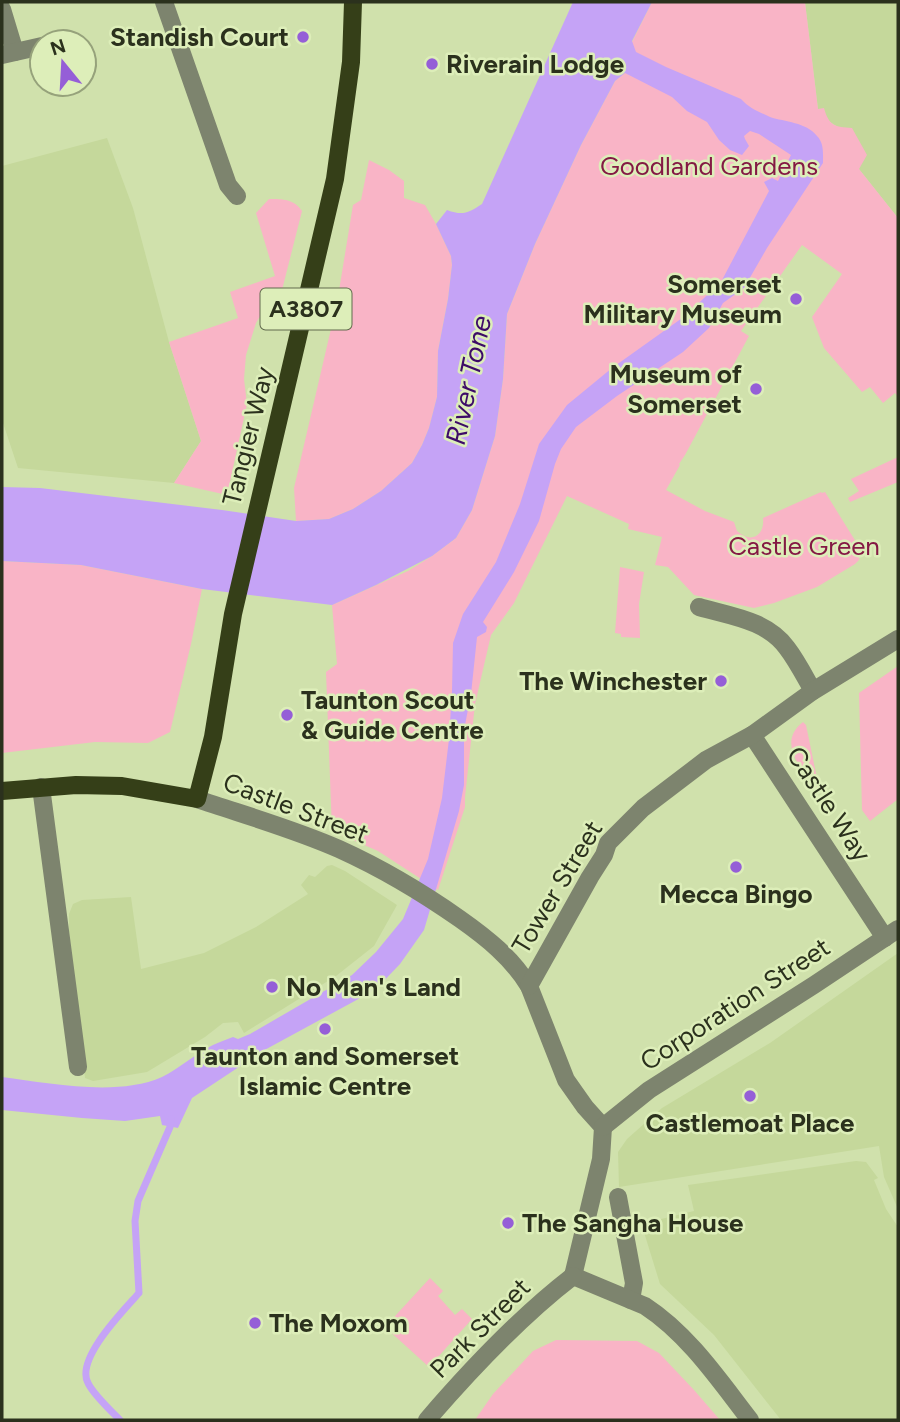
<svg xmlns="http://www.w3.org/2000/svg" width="900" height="1422" font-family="Figtree,sans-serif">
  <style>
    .built { fill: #c5d89b }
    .green { fill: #f9b4c6 }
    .water { fill: #c5a3f6 }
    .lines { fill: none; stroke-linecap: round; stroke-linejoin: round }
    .stream { stroke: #c5a3f6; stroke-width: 7 }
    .minor { stroke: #7d846e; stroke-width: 18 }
    .major { stroke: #353f18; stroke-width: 18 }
    .poi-dot { fill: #955ed7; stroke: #ddeeb9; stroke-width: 2.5 }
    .labels { text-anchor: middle; stroke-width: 5; stroke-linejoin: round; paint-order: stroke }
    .shield { fill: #ddeeb9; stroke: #606a4c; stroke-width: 2 }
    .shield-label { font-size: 24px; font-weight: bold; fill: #2b311d }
    .poi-label { font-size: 26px; font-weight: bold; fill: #2b311d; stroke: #ddeeb9; text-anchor: start }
    .park-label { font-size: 26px; fill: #841944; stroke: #ddeeb9 }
    .street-label { font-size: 26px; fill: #2b311d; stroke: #ddeeb9 }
    .water-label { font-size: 28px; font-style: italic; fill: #3d0b68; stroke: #ddeeb9 }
  </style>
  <rect width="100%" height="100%" fill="#d0e1ac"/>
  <g class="built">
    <path d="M805 2H898V218L859 169 838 127 827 120 818 109Z"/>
    <path d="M107 138 133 208 169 342 201 441 174 483 18 468 2 420V166Z"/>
    <path d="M332 865 345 871 397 905 374 946 336 976 244 1033 238 1022 223 1023 205 1037 147 1072 93 1081 85 1078 69 931V914L73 904 82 900 131 897 141 969 204 953 256 927 308 894 301 885 309 875 315 877 327 866Z"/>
    <path d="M898 953V1209L884 1177 879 1146 619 1187 618 1152 627 1139 662 1108 770 1043Z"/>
    <path d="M856 1161 866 1162 878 1178 874 1180 886 1209 898 1227V1420H781L714 1335 660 1284 639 1216 649 1222 694 1211 688 1185Z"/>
  </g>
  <g class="green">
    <path d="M652 2H805L818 109 824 108C829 126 835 127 852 128L867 155 859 169 898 218V397L895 393 883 403 870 387 862 392 824 348 812 317 842 274 802 245 741 331 749 336 685 455 679 464 680 465 666 490 705 511 734 522 737 531C751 544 765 536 763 518L821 492 822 493 825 492 861 550 859 560 855 564 817 587 774 603 754 608 694 595 668 567 655 565 662 537 628 529 629 524 567 496 514 603 491 635 475 704 465 797V807L438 890 378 851 332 831 326 672 337 664 332 605 408 571 432 556 456 538 472 510 495 436 503 379 507 314 535 244 581 145 615 81 625 73 632 42Z"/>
    <path d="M369 160 389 170 404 181V198L425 205 436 224 451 256 452 265 448 299 438 351 437 397 429 428 422 445 412 463 381 491 353 509 329 519 296 521 294 488 337 303 353 205 361 200Z"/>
    <path d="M269 199C283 199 294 199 302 211L282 290 266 306 256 323 246 355 244 379 247 404 227 495 174 483 201 441 169 342 238 318 230 292 275 276 256 213Z"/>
    <path d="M898 457V482L850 502 848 498 859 491 851 479Z"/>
    <path d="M2 561 81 565 202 589 191 644 170 732 148 743 95 742 2 753Z"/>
    <path d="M620 567 644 572 639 604 640 638 621 637V634L615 633Z"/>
    <path d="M898 666V799L870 821 862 810 859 693Z"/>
    <path d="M803 722 806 725 819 788 816 790C802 769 776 743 803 722Z"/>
    <path d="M430 1278 443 1291 438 1296 455 1315 462 1309 472 1319 429 1367 385 1327Z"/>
    <path d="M556 1340 637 1341 659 1353 694 1390 720 1420H475L493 1394 533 1351Z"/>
  </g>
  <path class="water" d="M573 2H652L632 41 636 52 666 67 741 99C749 108 759 112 770 117 785 122 806 122 817 136 824 143 823 153 823 163L767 248 744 288 723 303 709 328 683 352 617 396 576 427 561 449 555 464 539 521 514 572 483 622 487 627 486 632 477 637 471 694 464 730V785L459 811 424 930 400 964 375 990 259 1053 254 1050 247 1057 248 1061 192 1098 178 1128 162 1125 160 1116 125 1121 82 1118 2 1110V1077C49 1083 117 1097 162 1077 180 1068 195 1054 213 1045 219 1042 226 1040 233 1037L238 1039 250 1034 352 975 376 952 403 919 428 859 442 798 449 739 452 691 453 643 463 614 496 562 520 504 539 444 567 405 612 368 685 316 721 282 769 191 764 182 772 178 778 181 791 155 759 134 750 131 744 136 745 139 749 146 742 155 730 150 719 140 707 122 687 111 672 97 625 73 615 81 581 145 535 244 507 314 503 379 495 436 472 510 456 538 432 556 376 585 332 605 202 589 81 565 2 561V487L40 488 222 510 296 521 329 519 353 509 381 491 412 463 422 445 429 428 437 397 438 351 448 299 452 265 451 256 436 224 447 210C463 216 468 213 482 204Z"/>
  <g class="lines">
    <path class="stream" d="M120 1420C111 1411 93 1394 88 1383 75 1359 124 1310 139 1293L135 1221 138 1201 170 1127 171 1119"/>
    <g class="minor">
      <path d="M164 2 228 185 237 196"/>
      <path d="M2 9 15 52"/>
      <path d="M2 55 42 46"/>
      <path d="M699 607C730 616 767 620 787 648 797 661 805 677 813 691"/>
      <path d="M752 735 885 938"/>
      <path d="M41 787 78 1067"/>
      <path d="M197 799C244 815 294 829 339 849 381 868 423 893 460 919 487 938 512 958 529 986L566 1080 585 1107 603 1127 601 1159 573 1276"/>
      <path d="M529 986 590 877 604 855 608 843 643 808 706 760 752 735 813 691 898 639"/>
      <path d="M603 1127 649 1090 814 985 898 929"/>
      <path d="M618 1197 634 1283 631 1300"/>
      <path d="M573 1276 645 1306C688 1334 719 1380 750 1420"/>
      <path d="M427 1420C470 1370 521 1316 573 1276"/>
    </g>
    <path class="major" d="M2 791 76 785 122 786 197 799 213 737 233 614 335 179 351 62 353 2"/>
  </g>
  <g class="poi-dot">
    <circle cx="303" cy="37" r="7"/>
    <circle cx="432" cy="64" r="7"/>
    <circle cx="796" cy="299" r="7"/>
    <circle cx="756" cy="389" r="7"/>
    <circle cx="721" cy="681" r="7"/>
    <circle cx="287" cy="715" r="7"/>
    <circle cx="736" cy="867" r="7"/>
    <circle cx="272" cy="987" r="7"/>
    <circle cx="325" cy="1029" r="7"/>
    <circle cx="750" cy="1096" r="7"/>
    <circle cx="508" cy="1223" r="7"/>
    <circle cx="255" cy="1323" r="7"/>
  </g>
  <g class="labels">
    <rect class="shield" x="260.5" y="288.5" width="91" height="41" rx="5"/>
    <g class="shield-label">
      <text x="306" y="317">A3807</text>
    </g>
    <g class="poi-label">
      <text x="289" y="46" text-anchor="end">Standish Court</text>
      <text x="446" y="73">Riverain Lodge</text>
      <text x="782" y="293" text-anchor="end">Somerset<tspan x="782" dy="30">Military Museum</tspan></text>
      <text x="742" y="383" text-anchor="end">Museum of<tspan x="742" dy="30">Somerset</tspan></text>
      <text x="707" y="690" text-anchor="end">The Winchester</text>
      <text x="301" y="709">Taunton Scout<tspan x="301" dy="30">&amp; Guide Centre</tspan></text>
      <text x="736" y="903" text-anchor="middle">Mecca Bingo</text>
      <text x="286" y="996">No Man's Land</text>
      <text x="325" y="1065" text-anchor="middle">Taunton and Somerset<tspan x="325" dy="30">Islamic Centre</tspan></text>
      <text x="750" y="1132" text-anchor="middle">Castlemoat Place</text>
      <text x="522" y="1232">The Sangha House</text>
      <text x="269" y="1332">The Moxom</text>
    </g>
    <g class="park-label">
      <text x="709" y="175">Goodland Gardens</text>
      <text x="804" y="555">Castle Green</text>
    </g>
    <g class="street-label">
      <text transform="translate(248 436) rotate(-76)" y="9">Tangier Way</text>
      <text transform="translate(829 804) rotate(57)" y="9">Castle Way</text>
      <text transform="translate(296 808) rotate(21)" y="9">Castle Street</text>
      <text transform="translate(557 887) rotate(-59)" y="9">Tower Street</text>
      <text transform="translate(735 1004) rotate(-33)" y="9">Corporation Street</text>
      <text transform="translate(480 1328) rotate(-45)" y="9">Park Street</text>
    </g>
    <g class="water-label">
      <text transform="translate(468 380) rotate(-78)" y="10">River Tone</text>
    </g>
  </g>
  <rect width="900" height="1422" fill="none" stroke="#2b311d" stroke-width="7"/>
  <g transform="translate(63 63) rotate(342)"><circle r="33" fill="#ddeeb9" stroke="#96a27b" stroke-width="2"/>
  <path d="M0-5L12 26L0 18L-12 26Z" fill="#955ed7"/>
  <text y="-10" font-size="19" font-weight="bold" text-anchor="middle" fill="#2b311d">N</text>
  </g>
</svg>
